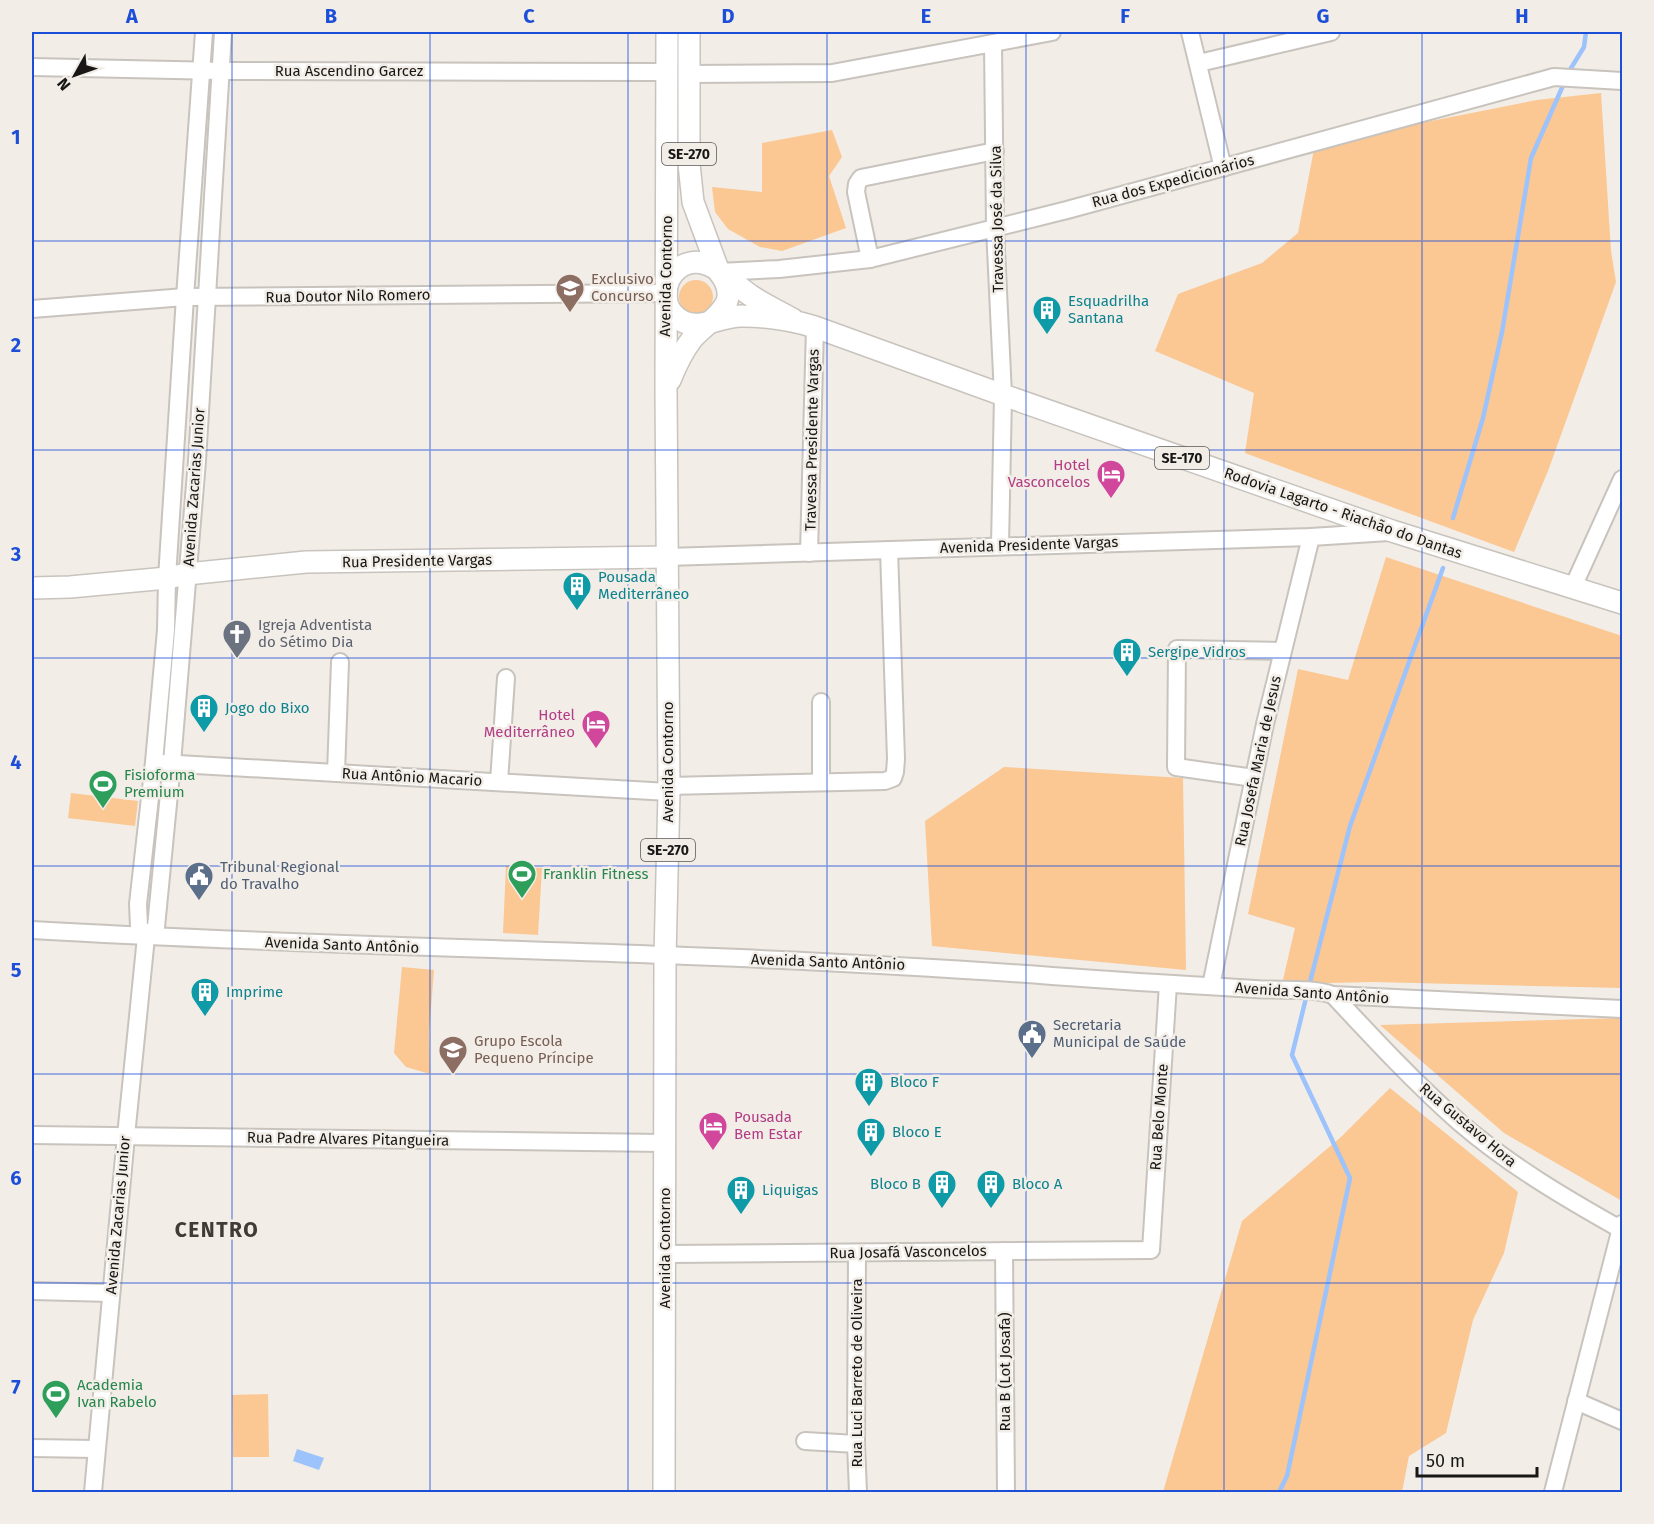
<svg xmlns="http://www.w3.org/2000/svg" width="1654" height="1524" font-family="'Fira Sans',sans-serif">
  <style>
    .green { fill: #fbc792 }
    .water { fill: #9cc3fc }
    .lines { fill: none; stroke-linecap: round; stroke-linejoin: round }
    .stream { stroke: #9cc3fc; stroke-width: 4.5 }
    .minor-casing { stroke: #c8c3bd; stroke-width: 20 }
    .major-casing { stroke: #c8c3bd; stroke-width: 24 }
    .minor { stroke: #fff; stroke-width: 16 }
    .major { stroke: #fff; stroke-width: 21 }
    .grid { fill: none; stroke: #1d4ed8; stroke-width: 1.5; stroke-opacity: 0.55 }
    .labels { text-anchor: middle; stroke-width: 5; stroke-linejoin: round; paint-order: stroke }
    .shield { fill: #f2ede7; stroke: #595754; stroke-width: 1.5 }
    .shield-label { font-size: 14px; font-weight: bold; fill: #181715 }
    .street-label { font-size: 15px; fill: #181715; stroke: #f2ede7 }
    .education-label { font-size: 15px; fill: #785e54; stroke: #f2ede7; text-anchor: start }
    .culture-label { font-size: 15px; fill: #0d838f; stroke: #f2ede7; text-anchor: start }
    .hotel-label { font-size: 15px; fill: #b23c85; stroke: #f2ede7; text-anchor: end }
    .worship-label { font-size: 15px; fill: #5b616d; stroke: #f2ede7; text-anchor: start }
    .leisure-label { font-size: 15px; fill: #27864d; stroke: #f2ede7; text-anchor: start }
    .service-label { font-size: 15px; fill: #4e5e75; stroke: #f2ede7; text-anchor: start }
    .district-label { font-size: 21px; font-weight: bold; letter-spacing: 1.5px; fill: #403b37; stroke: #f2ede7 }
    .neatline { fill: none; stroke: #1d4ed8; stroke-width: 2 }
    .grid-label { font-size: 20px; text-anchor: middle; font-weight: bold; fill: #1d4ed8 }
  </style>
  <rect width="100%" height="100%" fill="#f2ede7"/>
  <g class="green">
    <path d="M1601 93 1611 251 1616 282 1548 471 1514 552 1245 453 1254 393 1155 351 1178 294 1262 263 1298 233 1315 144 1537 100Z"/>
    <path d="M832 130 842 157 829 176 846 228 782 251 760 247 728 229 715 212 712 187 762 192V143Z"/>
    <circle cx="696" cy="297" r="17"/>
    <path d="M1386 557 1622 636V988L1374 982 1282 984 1295 928 1248 914 1298 669 1348 680Z"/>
    <path d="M1004 767 1183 778 1186 970 932 946 925 821Z"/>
    <path d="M71 793 138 801 135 826 68 818Z"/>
    <path d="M506 866 542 868 538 935 503 933Z"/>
    <path d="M402 967 434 970 429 1033 430 1074 406 1067 394 1053Z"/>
    <path d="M1622 1018V1201L1504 1133 1380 1025Z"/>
    <path d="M1390 1088 1518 1192 1504 1253 1473 1320 1446 1433 1409 1456 1402 1492H1163L1242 1221 1341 1137Z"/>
    <path d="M268 1394 269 1457H233L232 1395Z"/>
  </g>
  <path class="water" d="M297 1449 324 1458 319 1470 293 1461Z"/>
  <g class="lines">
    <g class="stream">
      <path d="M1568 73 1584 47 1586 32"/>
      <path d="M1453 518 1483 418 1502 332 1531 158 1565 81"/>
      <path d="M1310 982 1350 826 1443 568"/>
      <path d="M1279 1492 1287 1476 1350 1178 1292 1055 1306 998"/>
    </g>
    <g class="minor-casing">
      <g id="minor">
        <path d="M1190 32 1223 168"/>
        <path d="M993 44 995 228 1003 395 1000 546"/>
        <path d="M1199 63 1331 32"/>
        <path d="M32 67 221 71 666 72"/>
        <path d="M689 74 832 73 1052 32"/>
        <path d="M870 259 856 192 857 184 861 178 995 151"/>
        <path d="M719 272 779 269 870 259 1067 210 1554 77 1622 81"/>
        <path d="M32 309 185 297 666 293"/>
        <path d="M809 553 815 327"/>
        <path d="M667 557 1311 537 1389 532"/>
        <path d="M1573 587 1622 479"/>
        <path d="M161 763 669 792"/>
        <path d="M336 773 340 662"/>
        <path d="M1254 778 1176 767 1177 649 1282 651"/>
        <path d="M821 781V702"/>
        <path d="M499 782 506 678"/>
        <path d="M669 786 885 781 893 778 895 772 896 759 889 550"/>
        <path d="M32 930C372 950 713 950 1052 976 1120 981 1187 985 1255 989 1281 991 1308 987 1333 995L1622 1009"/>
        <path d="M146 937 139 927 138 904 154 762 166 630 167 578 185 297 204 32"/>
        <path d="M1211 986 1265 724 1311 537"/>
        <path d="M1333 995C1374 1039 1414 1082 1459 1122 1509 1165 1565 1198 1622 1230"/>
        <path d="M32 1135 664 1143"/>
        <path d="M1004 1251 1006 1492"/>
        <path d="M666 1254 1151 1250 1168 984"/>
        <path d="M857 1254 856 1444 858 1492"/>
        <path d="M32 1291 111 1293"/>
        <path d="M1576 1401 1622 1421"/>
        <path d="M805 1441 856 1444"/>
        <path d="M32 1448 96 1449"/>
        <path d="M93 1492 126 1136 146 937 156 927 172 763 197 461 223 32"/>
        <path d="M1553 1492 1622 1224"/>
      </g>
    </g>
    <g class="major-casing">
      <g id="major">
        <path d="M794 320C780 312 764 305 750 295 736 286 722 269 706 264 685 257 666 273 666 294 666 302 668 309 674 315 695 336 718 315 743 316 767 316 792 320 815 327L1003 395 1392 531 1622 603"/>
        <path d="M670 380C676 365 682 352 692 339 710 318 745 305 719 272L693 202 689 164V32"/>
        <path d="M32 588 70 587 167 578 187 574 306 562 667 557"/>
        <path d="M664 1492 665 957 669 792 666 389 667 32"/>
      </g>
    </g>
    <use href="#minor" class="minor"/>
    <use href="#major" class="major"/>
  </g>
  <path class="grid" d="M232 32V1492M430 32V1492M628 32V1492M827 32V1492M1026 32V1492M1224 32V1492M1422 32V1492M32 241H1622M32 450H1622M32 658H1622M32 866H1622M32 1074H1622M32 1283H1622"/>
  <defs>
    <g id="school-pin" transform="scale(1.5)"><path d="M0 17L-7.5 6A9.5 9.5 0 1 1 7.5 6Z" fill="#8d6e63" stroke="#f2ede7"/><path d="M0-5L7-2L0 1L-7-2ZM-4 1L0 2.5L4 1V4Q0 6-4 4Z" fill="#fff"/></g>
    <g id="building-pin" transform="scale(1.5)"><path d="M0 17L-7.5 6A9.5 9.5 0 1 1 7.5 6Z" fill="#0f9aa8" stroke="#f2ede7"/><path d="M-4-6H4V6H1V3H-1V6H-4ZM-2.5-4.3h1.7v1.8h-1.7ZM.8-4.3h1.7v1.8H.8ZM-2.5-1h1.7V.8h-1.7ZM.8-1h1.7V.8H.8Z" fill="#fff"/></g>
    <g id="hotel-pin" transform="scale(1.5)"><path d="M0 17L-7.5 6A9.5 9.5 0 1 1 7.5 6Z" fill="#d1479c" stroke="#f2ede7"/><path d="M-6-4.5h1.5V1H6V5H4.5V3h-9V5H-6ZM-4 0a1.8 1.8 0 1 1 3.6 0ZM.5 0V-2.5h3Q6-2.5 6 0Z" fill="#fff"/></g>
    <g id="church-pin" transform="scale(1.5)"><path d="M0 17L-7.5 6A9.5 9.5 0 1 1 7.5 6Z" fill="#6b7280" stroke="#f2ede7"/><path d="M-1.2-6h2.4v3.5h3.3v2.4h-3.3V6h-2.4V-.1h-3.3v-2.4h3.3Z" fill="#fff"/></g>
    <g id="stadium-pin" transform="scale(1.5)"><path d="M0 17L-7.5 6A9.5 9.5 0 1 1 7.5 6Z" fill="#2e9e5b" stroke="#f2ede7"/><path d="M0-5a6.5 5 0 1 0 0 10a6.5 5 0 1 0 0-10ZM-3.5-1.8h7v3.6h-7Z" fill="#fff"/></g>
    <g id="civic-pin" transform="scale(1.5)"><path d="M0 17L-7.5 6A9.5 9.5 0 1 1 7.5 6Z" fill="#5c6f8a" stroke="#f2ede7"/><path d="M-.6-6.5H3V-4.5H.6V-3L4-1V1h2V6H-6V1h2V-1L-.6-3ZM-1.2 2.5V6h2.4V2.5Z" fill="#fff"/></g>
  </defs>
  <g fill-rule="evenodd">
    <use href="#school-pin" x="570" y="288"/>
    <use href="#building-pin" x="1047" y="310"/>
    <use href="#hotel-pin" x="1111" y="474"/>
    <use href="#building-pin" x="577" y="586"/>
    <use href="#church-pin" x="237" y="634"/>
    <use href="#building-pin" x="1127" y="652"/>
    <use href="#building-pin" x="204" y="708"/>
    <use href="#hotel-pin" x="596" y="724"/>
    <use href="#stadium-pin" x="103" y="784"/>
    <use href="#stadium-pin" x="522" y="874"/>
    <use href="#civic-pin" x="199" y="876"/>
    <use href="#building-pin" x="205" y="992"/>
    <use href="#civic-pin" x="1032" y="1034"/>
    <use href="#school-pin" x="453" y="1050"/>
    <use href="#building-pin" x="869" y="1082"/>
    <use href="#hotel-pin" x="713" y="1126"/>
    <use href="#building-pin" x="871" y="1132"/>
    <use href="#building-pin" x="942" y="1184"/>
    <use href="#building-pin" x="991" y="1184"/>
    <use href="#building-pin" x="741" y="1190"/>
    <use href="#stadium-pin" x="56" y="1394"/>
  </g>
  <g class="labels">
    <g class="shield">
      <rect x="662" y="143" width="54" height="22" rx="4.5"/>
      <rect x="1155" y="447" width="54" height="22" rx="4.5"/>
      <rect x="641" y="839" width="54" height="22" rx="4.5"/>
    </g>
    <g class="shield-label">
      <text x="689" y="159">SE-270</text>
      <text x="1182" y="463">SE-170</text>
      <text x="668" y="855">SE-270</text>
    </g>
    <g class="street-label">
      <text x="349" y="76">Rua Ascendino Garcez</text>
      <text transform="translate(1173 181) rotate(-15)" y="5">Rua dos Expedicionários</text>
      <text transform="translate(997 219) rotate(-91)" y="5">Travessa José da Silva</text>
      <text transform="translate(666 276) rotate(-89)" y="5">Avenida Contorno</text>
      <text transform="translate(348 296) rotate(-1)" y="5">Rua Doutor Nilo Romero</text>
      <text transform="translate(812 440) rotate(-89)" y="5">Travessa Presidente Vargas</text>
      <text transform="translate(194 487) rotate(-86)" y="5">Avenida Zacarias Junior</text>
      <text transform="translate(1343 513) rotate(19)" y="5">Rodovia Lagarto - Riachão do Dantas</text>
      <text transform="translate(1029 545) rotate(-2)" y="5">Avenida Presidente Vargas</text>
      <text transform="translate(417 561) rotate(-1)" y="5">Rua Presidente Vargas</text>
      <text transform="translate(1258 761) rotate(-78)" y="5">Rua Josefa Maria de Jesus</text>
      <text transform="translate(668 762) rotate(-90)" y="5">Avenida Contorno</text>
      <text transform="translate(412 777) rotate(3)" y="5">Rua Antônio Macario</text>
      <text transform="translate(342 945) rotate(2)" y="5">Avenida Santo Antônio</text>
      <text transform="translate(828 962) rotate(2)" y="5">Avenida Santo Antônio</text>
      <text transform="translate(1312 993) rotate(4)" y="5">Avenida Santo Antônio</text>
      <text transform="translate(1159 1117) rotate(-86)" y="5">Rua Belo Monte</text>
      <text transform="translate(1468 1125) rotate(40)" y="5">Rua Gustavo Hora</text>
      <text transform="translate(348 1139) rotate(1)" y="5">Rua Padre Alvares Pitangueira</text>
      <text transform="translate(118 1215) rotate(-85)" y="5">Avenida Zacarias Junior</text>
      <text transform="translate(665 1248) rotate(-90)" y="5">Avenida Contorno</text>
      <text transform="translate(908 1252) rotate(-1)" y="5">Rua Josafá Vasconcelos</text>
      <text transform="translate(1005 1372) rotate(-90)" y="5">Rua B (Lot Josafa)</text>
      <text transform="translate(857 1373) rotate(-90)" y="5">Rua Luci Barreto de Oliveira</text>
    </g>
    <g class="education-label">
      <text x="591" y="284">Exclusivo<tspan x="591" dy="17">Concurso</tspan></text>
      <text x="474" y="1046">Grupo Escola<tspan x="474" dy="17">Pequeno Príncipe</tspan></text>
    </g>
    <g class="culture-label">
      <text x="1068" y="306">Esquadrilha<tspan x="1068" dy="17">Santana</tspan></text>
      <text x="598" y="582">Pousada<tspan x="598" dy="17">Mediterrâneo</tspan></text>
      <text x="1148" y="657">Sergipe Vidros</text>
      <text x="225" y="713">Jogo do Bixo</text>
      <text x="226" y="997">Imprime</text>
      <text x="890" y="1087">Bloco F</text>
      <text x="892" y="1137">Bloco E</text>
      <text x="921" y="1189" text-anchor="end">Bloco B</text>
      <text x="1012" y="1189">Bloco A</text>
      <text x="762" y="1195">Liquigas</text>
    </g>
    <g class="hotel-label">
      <text x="1090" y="470">Hotel<tspan x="1090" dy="17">Vasconcelos</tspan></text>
      <text x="575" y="720">Hotel<tspan x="575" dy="17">Mediterrâneo</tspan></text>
      <text x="734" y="1122" text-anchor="start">Pousada<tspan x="734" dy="17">Bem Estar</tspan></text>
    </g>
    <g class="worship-label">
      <text x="258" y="630">Igreja Adventista<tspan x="258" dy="17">do Sétimo Dia</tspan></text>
    </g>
    <g class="leisure-label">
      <text x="124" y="780">Fisioforma<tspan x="124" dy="17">Premium</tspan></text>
      <text x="543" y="879">Franklin Fitness</text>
      <text x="77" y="1390">Academia<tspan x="77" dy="17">Ivan Rabelo</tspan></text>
    </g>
    <g class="service-label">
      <text x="220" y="872">Tribunal Regional<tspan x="220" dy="17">do Travalho</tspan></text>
      <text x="1053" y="1030">Secretaria<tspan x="1053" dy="17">Municipal de Saúde</tspan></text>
    </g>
    <g class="district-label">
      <text x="217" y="1237">CENTRO</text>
    </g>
  </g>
  <rect width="1654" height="1524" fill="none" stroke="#f2ede7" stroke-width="66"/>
  <g transform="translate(75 75) rotate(230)" stroke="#f2ede7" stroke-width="4.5" paint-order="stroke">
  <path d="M0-4.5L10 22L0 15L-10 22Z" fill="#181715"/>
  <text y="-9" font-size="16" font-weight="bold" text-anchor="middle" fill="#181715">N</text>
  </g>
  <path d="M1417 1467v9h120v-9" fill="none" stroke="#181715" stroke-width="3"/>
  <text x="1426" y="1467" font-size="18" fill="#181715" stroke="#f2ede7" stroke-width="4.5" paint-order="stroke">50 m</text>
  <rect x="33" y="33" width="1588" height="1458" class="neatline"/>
  <g class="grid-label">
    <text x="132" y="23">A</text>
    <text x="331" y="23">B</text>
    <text x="529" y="23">C</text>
    <text x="728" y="23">D</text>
    <text x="926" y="23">E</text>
    <text x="1125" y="23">F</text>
    <text x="1323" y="23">G</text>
    <text x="1522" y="23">H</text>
    <text x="16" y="144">1</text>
    <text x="16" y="352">2</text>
    <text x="16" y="561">3</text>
    <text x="16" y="769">4</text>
    <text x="16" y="977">5</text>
    <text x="16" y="1185">6</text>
    <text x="16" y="1394">7</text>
  </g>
</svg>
